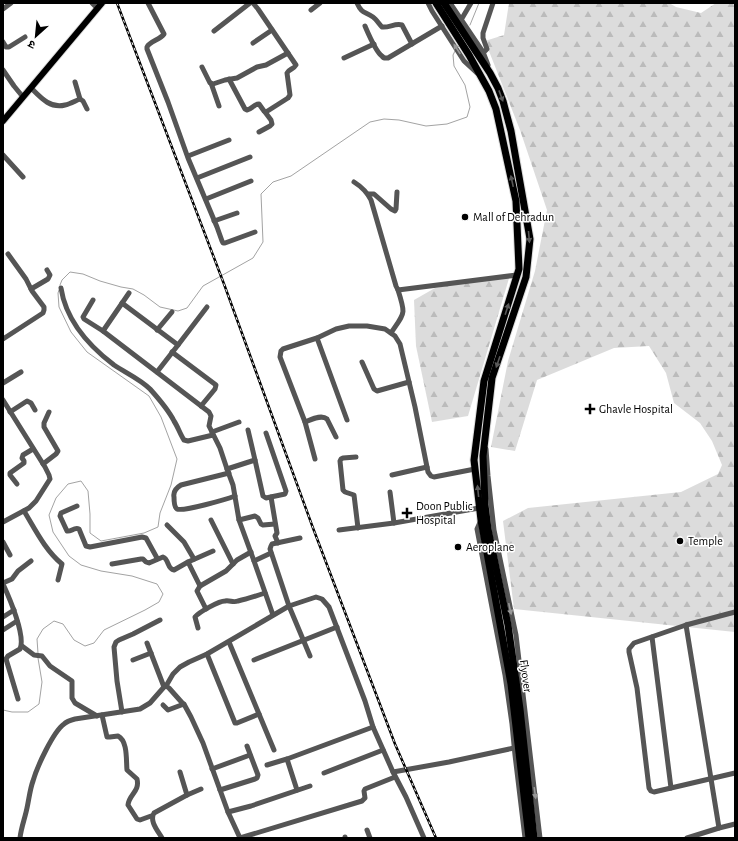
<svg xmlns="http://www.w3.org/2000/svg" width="738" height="841" font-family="'Alegreya Sans','Noto Sans Devanagari',sans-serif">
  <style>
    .forest { fill: url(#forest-firs) }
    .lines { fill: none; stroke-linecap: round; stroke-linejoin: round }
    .stream { stroke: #a3a3a3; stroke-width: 1 }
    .major-casing { stroke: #dbdbdb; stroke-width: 8 }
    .highway-casing { stroke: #dbdbdb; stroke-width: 9 }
    .minor { stroke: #555; stroke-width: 5 }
    .major { stroke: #000; stroke-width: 6 }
    .highway { stroke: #000; stroke-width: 7 }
    .rail-casing { stroke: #000; stroke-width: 2.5 }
    .rail { stroke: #fff; stroke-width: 1; stroke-dasharray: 3; stroke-linecap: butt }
    .oneway { fill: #999 }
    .oneway2 { fill: #595959 }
    .poi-dot { fill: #000; stroke: #fff; stroke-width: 1.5 }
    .labels { text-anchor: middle; stroke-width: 3; stroke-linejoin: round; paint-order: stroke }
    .poi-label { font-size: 12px; fill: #000; stroke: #fff; text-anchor: start }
    .street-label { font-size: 12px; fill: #000; stroke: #fff }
  </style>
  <defs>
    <pattern id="forest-firs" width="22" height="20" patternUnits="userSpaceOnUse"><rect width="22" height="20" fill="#dcdcdc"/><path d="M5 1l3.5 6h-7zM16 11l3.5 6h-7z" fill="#bbb"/></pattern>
  </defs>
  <rect width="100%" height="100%" fill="#fff"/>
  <g class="forest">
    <path d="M509 3H669L676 7 701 13 716 3H735V632L514 609 503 521 528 508 681 492 718 474 722 465 712 441 700 423 674 403 666 373 649 346 614 348 537 380 515 451 491 447 508 361 535 271 547 210 520 130 485 41 504 35Z"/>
    <path d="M510 275 468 416 432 422 416 346 414 300 435 288Z"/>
  </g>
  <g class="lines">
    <g class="stream">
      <path d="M470 25 479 3"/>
      <path d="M60 285 62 280 70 272 83 274 100 281 121 287 133 289 144 295 160 307 178 311 187 308 203 286 253 258 263 242 261 194 273 182 291 176 370 122 384 119 399 120 426 126 447 124 467 117 470 107 465 85 454 66 453 55 455 51"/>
      <path d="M38 653 37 639 43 629 54 621 63 624 74 640 85 646 94 643 104 630 145 610 159 602 163 594 157 584 132 576 101 571 81 565 69 556 53 532 49 515 56 498 68 484 81 481 88 491 90 514V533L101 541 144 533 158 527 160 513 171 485 177 459 161 417 149 396 87 352 71 332 59 307 58 293 59 290"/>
      <path d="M3 710 12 712H28L39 704 42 682 38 658"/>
    </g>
    <g class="major-casing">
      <path id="major" d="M3 121 102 3"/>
    </g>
    <g class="highway-casing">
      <g id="highway">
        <path d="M436 3 469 55 489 91 496 109 516 201 519 269 484 381 474 460 481 520 511 684 529 838"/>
        <path d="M444 3 490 73 498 88 503 101 511 131 530 239 526 277 492 378 483 456 485 505 488 529 508 625 520 709 534 838"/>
      </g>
    </g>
    <g class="minor">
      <path d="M92 3 97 8"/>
      <path d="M148 3 164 34C160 40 150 41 147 47V49L168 102 188 158 217 227 222 241 223 243H225L255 232"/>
      <path d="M357 3C362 14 364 11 373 17 376 19 379 24 382 27 389 28 395 23 402 25L412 44"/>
      <path d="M428 3 432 11 464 61 477 73"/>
      <path d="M450 3 483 52 488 65"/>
      <path d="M3 9 11 3"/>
      <path d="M311 10 320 3"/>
      <path d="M461 20 471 3"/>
      <path d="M365 26C368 33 376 52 382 56 384 59 385 58 388 58L442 26"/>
      <path d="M214 31 250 3"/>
      <path d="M3 42 6 47H9L25 37"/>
      <path d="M253 43 272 30"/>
      <path d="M483 52 485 51 487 49 483 38V33L493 3"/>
      <path d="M344 58 374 44"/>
      <path d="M202 67 210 83 213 84 225 80 237 78 257 67 266 65 288 53"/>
      <path d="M3 70 14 86 23 97"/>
      <path d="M229 79 245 109 247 110C252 109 254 104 259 104L264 111 266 112 288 98 290 95 287 73C289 69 294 69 296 65L258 9 253 3"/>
      <path d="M75 82 80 99"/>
      <path d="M211 83 219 106"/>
      <path d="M31 88C40 97 50 109 65 105 70 104 75 101 80 99L83 101 87 109"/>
      <path d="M259 132 270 126 272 124 271 120 265 112"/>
      <path d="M3 155 23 177"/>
      <path d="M188 156 229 140"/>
      <path d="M197 178 250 157"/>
      <path d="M354 182C362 187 367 192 371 200L396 286 398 290 517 275"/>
      <path d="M368 194H374L391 209 395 211 396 209 397 192"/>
      <path d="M206 199 251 181"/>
      <path d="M214 221 237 213"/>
      <path d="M61 288C66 321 89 346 114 365 126 373 140 379 150 389 159 399 168 409 174 421 178 427 180 434 184 440L188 441 213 435"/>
      <path d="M31 289 48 279 50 275 47 270"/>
      <path d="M93 300 83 317 84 319 103 331 209 412 211 416 209 426 220 448 227 469 233 485 239 520 254 561"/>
      <path d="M122 303 178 345 157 372"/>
      <path d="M157 330 172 312"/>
      <path d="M103 331 129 293"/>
      <path d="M391 333C405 312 406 315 398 290"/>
      <path d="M317 338 347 420"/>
      <path d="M3 339 43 313 44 310V307L32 291 26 279 8 254"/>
      <path d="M178 345 207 307"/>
      <path d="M172 352 216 385 215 389 201 406"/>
      <path d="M362 362 374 389 377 391 409 382"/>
      <path d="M3 383 21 372"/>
      <path d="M3 400 45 467 49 475 50 479 36 501 29 508 3 522"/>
      <path d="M10 412 27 401 31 403 35 410"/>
      <path d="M305 422C311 420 321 414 327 419L336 437"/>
      <path d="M212 432 239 422"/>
      <path d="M486 449 488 476 494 530 516 635 540 838"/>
      <path d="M356 457 343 458 341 459 340 461 343 490 345 492 354 495 358 528"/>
      <path d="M315 459 305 422 280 357 281 351 283 349 317 338 336 329 349 326H367L385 329 395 336 400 344 415 407 428 472 431 476 434 477 475 469"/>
      <path d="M255 460 263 496 266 498 285 494 286 491 266 433"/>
      <path d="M43 464 56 454 58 451 44 427V423L49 412"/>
      <path d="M227 469 255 460 248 430"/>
      <path d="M229 473 181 485C176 488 173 492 174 497 174 501 174 507 177 509 183 512 227 499 235 496"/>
      <path d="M392 475 427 467"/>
      <path d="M17 484 10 475V473L24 463V461L22 458 23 455 33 449"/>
      <path d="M390 492 394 523"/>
      <path d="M271 497 277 533 275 536 278 543"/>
      <path d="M77 506 61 513 60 516 67 531C71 532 74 527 79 529L86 546 90 547 142 537 146 538 157 558"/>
      <path d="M24 511C35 529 45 550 62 564L58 580"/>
      <path d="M211 520 233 564"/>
      <path d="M239 520 255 516 258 518 261 524 263 525 275 524"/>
      <path d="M481 520 477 529 505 675 512 724 515 755 525 838"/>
      <path d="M167 525 184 542 194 559"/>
      <path d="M339 530 394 523 479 508 482 507"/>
      <path d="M300 538 272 544 271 546 270 549 289 606 310 656"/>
      <path d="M3 542 10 555"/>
      <path d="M271 553 254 561 273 615"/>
      <path d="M112 564 141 559H143L146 562 149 563 163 557C169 559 167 569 174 570L188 562"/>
      <path d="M3 583 12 579 18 571 31 561"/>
      <path d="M3 584C9 597 26 636 20 649L8 656 6 659 18 699"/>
      <path d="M200 586 188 562 213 551"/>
      <path d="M206 609 197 591 200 586 226 571 237 560 251 552"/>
      <path d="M735 612 686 625 634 643 629 649V652L637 688 649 788 651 791 654 792 671 788 735 773"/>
      <path d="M3 617 14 610"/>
      <path d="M686 625 719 828"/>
      <path d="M198 628 195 617C199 612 219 601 225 601 230 600 233 603 238 601 247 599 256 596 265 593"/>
      <path d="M3 630 17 621"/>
      <path d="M652 637 671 788"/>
      <path d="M229 642 274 750"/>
      <path d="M147 643 164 687"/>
      <path d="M22 646 34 655 42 656 50 666 72 681V698L75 703 97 716"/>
      <path d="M207 654 235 723H237L259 714"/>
      <path d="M133 660 151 653"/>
      <path d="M254 660 337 627"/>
      <path d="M166 686 173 674 180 667 189 662 207 654 289 606 316 597 322 599 329 607 365 701 373 727 393 772 406 797 424 838"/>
      <path d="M163 705 168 710 184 704"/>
      <path d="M122 712 117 681 114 647 116 642 119 640 133 634 160 620"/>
      <path d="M102 715 107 737H110L118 736C128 741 126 761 127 770L137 779C140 792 129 794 128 805L137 819 140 820 151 816"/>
      <path d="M287 759 373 727"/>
      <path d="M267 765 287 759 297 790"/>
      <path d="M212 769 250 755"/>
      <path d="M180 772 187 795"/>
      <path d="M393 772 449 762 514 748"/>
      <path d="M324 773 383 750"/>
      <path d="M220 790 255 779 257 778 258 775 247 746"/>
      <path d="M228 812 251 806 310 786"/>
      <path d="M367 830 370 838"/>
      <path d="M345 837V838"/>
      <path d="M20 838C21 828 25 818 27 808 29 799 30 789 33 781 37 767 53 732 64 724 67 721 71 720 75 719L140 709 150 703 164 687 166 686 169 688 185 706 191 717 203 743 228 812 240 838"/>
      <path d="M162 838C158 831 149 821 154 813L187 795 201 789"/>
      <path d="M240 838 362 801 365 798 364 791 365 789 395 777"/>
      <path d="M687 838 719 828 735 824"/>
    </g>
    <use href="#major" class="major"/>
    <use href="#highway" class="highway"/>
    <g class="rail-casing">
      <path id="rail" d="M117 3 224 284 313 528 395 744 436 838"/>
    </g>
    <use href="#rail" class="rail"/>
  </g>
  <defs><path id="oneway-solid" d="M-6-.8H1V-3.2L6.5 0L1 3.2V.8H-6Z"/></defs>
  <g class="oneway">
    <use href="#oneway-solid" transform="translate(457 49) rotate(-123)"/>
    <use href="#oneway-solid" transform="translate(510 609) rotate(78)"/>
    <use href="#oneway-solid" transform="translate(535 793) rotate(82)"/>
  </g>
  <g class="oneway2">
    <use href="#oneway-solid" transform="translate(501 96) rotate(70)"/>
    <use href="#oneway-solid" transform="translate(512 181) rotate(-102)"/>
    <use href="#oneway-solid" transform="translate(529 237) rotate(85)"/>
    <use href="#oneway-solid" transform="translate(507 309) rotate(-72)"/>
    <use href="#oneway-solid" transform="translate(498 362) rotate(109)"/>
    <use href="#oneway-solid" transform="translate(478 491) rotate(-96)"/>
  </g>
  <g class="poi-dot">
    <circle cx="465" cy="217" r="4"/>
    <path d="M588 403h4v4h4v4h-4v4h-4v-4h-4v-4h4z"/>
    <path d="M405 507h4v4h4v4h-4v4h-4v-4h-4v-4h4z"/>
    <circle cx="680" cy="541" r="4"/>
    <circle cx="458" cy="547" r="4"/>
  </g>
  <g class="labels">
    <g class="poi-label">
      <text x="473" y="221">Mall of Dehradun</text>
      <text x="599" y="413">Ghavle Hospital</text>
      <text x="416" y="510">Doon Public<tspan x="416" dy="14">Hospital</tspan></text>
      <text x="688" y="545">Temple</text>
      <text x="466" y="551">Aeroplane</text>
    </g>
    <g class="street-label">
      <text transform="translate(526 676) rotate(82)" y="4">Flyover</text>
    </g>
  </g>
  <rect width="738" height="841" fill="none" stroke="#000000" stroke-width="8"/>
  <g transform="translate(36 36) rotate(207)" stroke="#ffffff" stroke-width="3" paint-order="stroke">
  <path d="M0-3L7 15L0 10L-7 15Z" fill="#000000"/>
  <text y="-6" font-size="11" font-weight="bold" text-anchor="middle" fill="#000000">उ</text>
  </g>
</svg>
